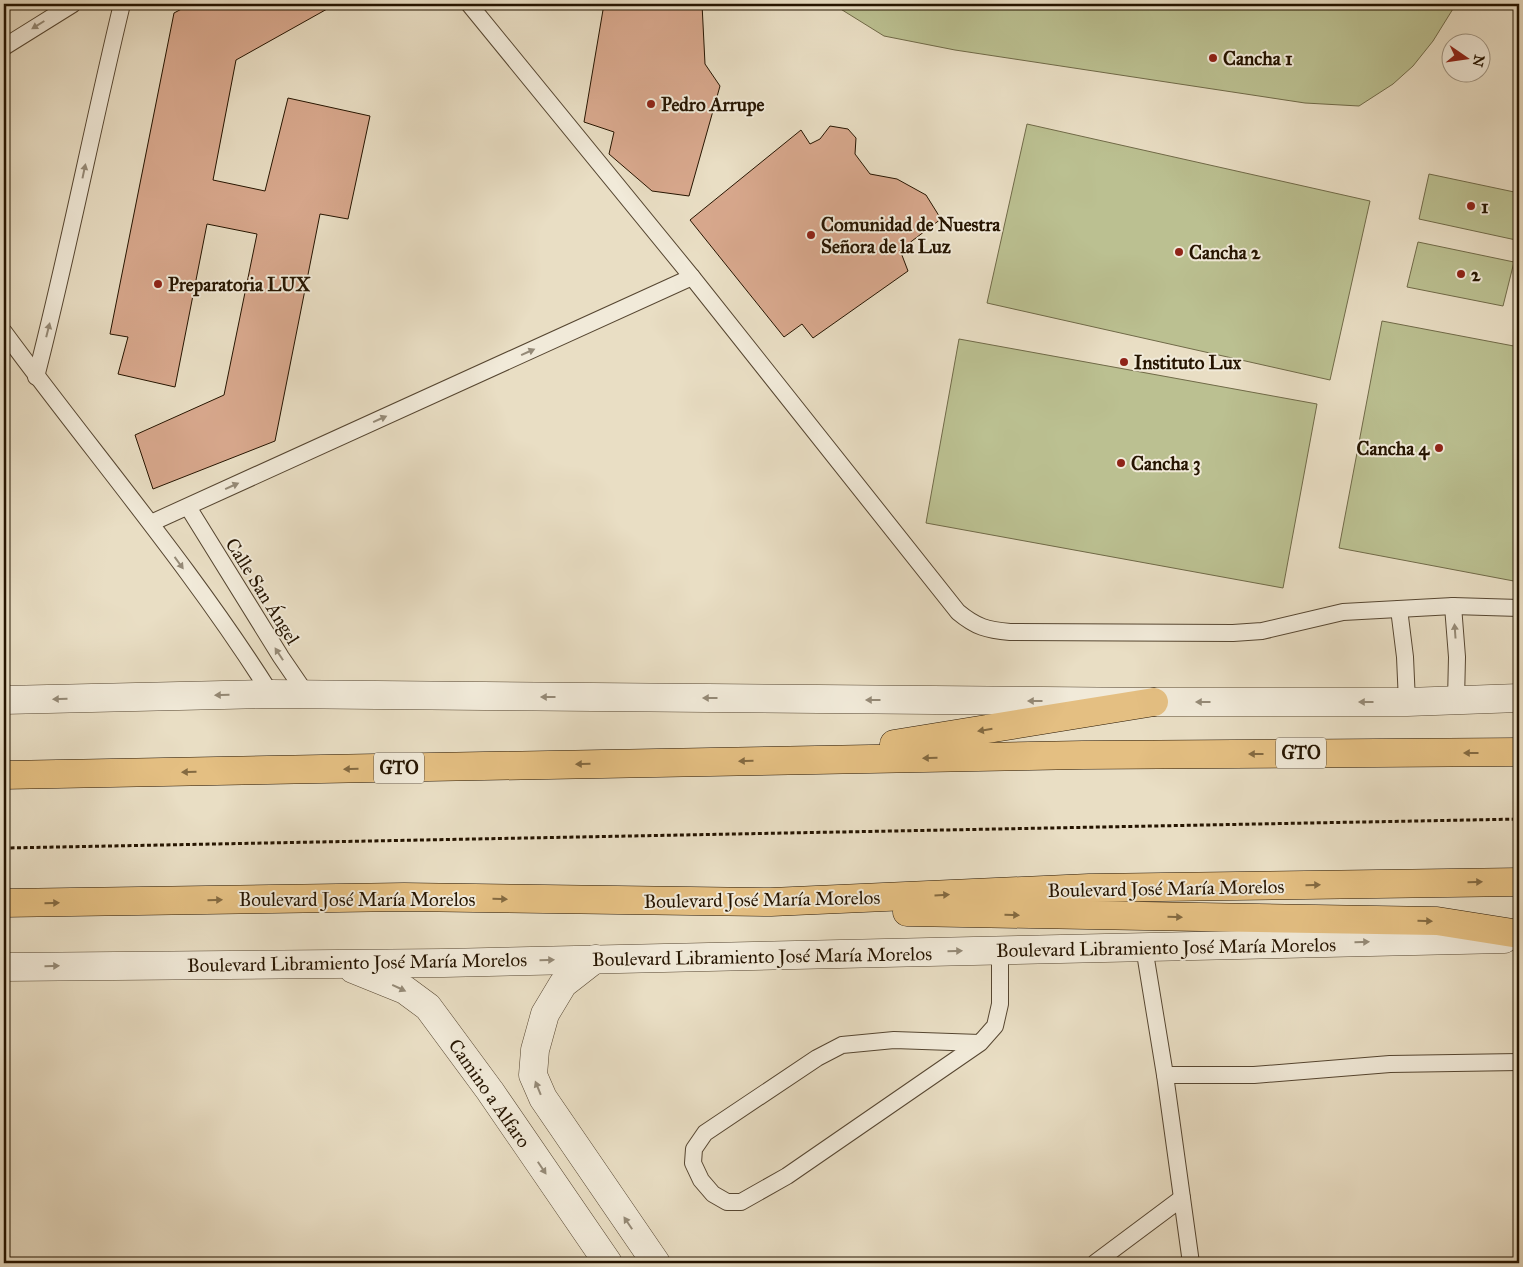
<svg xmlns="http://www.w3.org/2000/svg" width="1523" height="1267" font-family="'IM FELL Great Primer',serif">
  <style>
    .green { fill: #bbc091; stroke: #706a48 }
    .building { fill: #d8a88d; stroke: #251400 }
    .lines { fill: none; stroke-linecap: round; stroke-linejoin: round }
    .service-casing { stroke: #564631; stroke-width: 18 }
    .tertiary-casing { stroke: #564631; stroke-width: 29 }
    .primary-casing { stroke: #251400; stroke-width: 29 }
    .path { stroke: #251400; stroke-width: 3; stroke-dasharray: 4 2.5; stroke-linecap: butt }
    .service { stroke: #f1ead9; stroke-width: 16 }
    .tertiary { stroke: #f1ead9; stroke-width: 28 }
    .primary { stroke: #e4bf82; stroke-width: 28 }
    .oneway { fill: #958a77 }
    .oneway2 { fill: #846a41 }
    .poi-dot { fill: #8f2418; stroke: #f1ead9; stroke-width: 2 }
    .labels { text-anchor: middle; stroke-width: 4; stroke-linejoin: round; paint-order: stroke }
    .shield { fill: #f1ead9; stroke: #625441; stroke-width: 1 }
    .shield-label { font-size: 18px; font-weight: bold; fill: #251400 }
    .poi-label { font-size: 19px; font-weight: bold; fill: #251400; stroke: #f1ead9; text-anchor: start }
    .street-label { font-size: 19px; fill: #251400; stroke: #f1ead9 }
  </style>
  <rect width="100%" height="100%" fill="#e9dec4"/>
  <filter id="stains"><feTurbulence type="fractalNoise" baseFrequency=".004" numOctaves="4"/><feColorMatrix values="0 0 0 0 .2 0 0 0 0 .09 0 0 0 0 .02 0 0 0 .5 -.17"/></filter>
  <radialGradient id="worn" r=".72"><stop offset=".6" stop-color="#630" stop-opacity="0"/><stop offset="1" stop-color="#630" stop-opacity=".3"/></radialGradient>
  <g class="green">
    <path d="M835 4H1456L1433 41 1413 66 1393 84 1359 106 1305 103 955 50 884 36 839 8Z"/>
    <path d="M1027 124 1370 201 1330 380 987 303Z"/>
    <path d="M1429 174 1519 193V224L1516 240 1419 219Z"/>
    <path d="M1418 242 1514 262 1503 306 1407 287Z"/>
    <path d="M1382 321 1519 347V582L1339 548Z"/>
    <path d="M959 339 1317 404 1283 588 926 523Z"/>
  </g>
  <g class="building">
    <path d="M191 4H336L236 60 213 180 265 191 288 98 370 116 348 219 320 214 275 441 153 489 135 435 224 395 257 234 207 224 175 387 118 374 128 337 110 334 174 13Z"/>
    <path d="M604 4H702L705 64 720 86 689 196 652 191 609 154 614 132 584 122Z"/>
    <path d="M830 126 848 129 856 138 855 154 870 174 897 179 926 195 941 219 900 250 908 271 813 338 802 324 784 337 690 220 801 130 810 144 820 139Z"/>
  </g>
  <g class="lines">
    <g class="service-casing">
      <g id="service">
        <path d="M469 4 692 277 958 612C976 627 987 630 1010 632L1233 633 1262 631 1343 612 1453 606 1519 608"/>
        <path d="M4 47 73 4"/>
        <path d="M4 332C93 453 191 567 271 694"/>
        <path d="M36 377C68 253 92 128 122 4"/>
        <path d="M188 507 281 657 307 695"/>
        <path d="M151 523 692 277"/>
        <path d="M1453 606 1457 657 1456 700"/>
        <path d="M1399 609 1405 657 1407 702"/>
        <path d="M1144 947 1165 1075 1191 1263"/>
        <path d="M980 1043 894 1040 842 1045 817 1058 705 1133 694 1149 693 1163 701 1180 713 1194 727 1202H741L787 1176 980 1043 995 1026 1000 1004V950"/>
        <path d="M1165 1075H1254L1390 1064 1519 1062"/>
        <path d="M1095 1263 1182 1198"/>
      </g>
    </g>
    <g class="tertiary-casing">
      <g id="tertiary">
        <path d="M4 700 271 694 1154 702H1407L1519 698"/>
        <path d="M595 959 563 984 545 1014 535 1050 533 1075 543 1098 656 1263"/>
        <path d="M4 967 444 963 1504 939"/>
        <path d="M353 969 405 990 428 1007 490 1091 608 1263"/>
      </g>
    </g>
    <g class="primary-casing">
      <g id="primary">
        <path d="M894 744 1154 702"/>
        <path d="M4 775 1083 755 1519 752"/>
        <path d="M4 903 404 897 771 902 1089 888 1519 882"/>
        <path d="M907 912 1437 921 1519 934"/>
      </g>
    </g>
    <path class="path" d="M4 848 1519 819"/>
    <use href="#service" class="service"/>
    <use href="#tertiary" class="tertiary"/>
    <use href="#primary" class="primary"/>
  </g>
  <defs><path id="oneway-solid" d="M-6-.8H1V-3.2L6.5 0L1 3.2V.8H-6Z" transform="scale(1.25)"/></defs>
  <g class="oneway">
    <use href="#oneway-solid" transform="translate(38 25) rotate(148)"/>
    <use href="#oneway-solid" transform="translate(84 171) rotate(-78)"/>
    <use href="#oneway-solid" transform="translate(48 330) rotate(-76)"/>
    <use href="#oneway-solid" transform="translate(528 352) rotate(-24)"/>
    <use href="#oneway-solid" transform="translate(380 419) rotate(-24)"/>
    <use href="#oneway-solid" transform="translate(232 486) rotate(-24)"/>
    <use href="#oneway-solid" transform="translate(179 563) rotate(54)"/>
    <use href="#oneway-solid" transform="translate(1455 631) rotate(-94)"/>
    <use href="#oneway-solid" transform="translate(279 654) rotate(-123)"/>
    <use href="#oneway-solid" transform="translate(222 695) rotate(179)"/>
    <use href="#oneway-solid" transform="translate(548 697) rotate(-180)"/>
    <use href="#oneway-solid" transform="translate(710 698) rotate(-180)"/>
    <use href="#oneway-solid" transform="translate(60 699) rotate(179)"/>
    <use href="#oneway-solid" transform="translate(873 700) rotate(-180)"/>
    <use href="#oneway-solid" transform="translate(1035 701) rotate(-180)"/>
    <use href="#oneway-solid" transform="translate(1203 702) rotate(-180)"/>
    <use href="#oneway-solid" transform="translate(1366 702) rotate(-180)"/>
    <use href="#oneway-solid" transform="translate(1362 942) rotate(-1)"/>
    <use href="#oneway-solid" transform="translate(955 951) rotate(-1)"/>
    <use href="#oneway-solid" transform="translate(547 960) rotate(-1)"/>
    <use href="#oneway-solid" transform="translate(52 966) rotate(-1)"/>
    <use href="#oneway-solid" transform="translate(399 988) rotate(25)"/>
    <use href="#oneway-solid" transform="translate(538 1088) rotate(-112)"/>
    <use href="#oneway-solid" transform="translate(542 1168) rotate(56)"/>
    <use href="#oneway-solid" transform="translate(628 1223) rotate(-124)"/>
  </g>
  <g class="oneway2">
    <use href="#oneway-solid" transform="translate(985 730) rotate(171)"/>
    <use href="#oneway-solid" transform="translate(1471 753) rotate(180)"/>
    <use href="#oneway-solid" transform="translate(1256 754) rotate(180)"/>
    <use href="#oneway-solid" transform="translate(930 758) rotate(179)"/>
    <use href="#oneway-solid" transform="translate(746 761) rotate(179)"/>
    <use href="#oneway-solid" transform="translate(583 764) rotate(179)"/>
    <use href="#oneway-solid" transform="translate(351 769) rotate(179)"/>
    <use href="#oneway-solid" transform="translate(189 772) rotate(179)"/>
    <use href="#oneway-solid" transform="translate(1475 882) rotate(-1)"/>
    <use href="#oneway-solid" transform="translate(1313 885) rotate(-1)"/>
    <use href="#oneway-solid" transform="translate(942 895) rotate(-3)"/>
    <use href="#oneway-solid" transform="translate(500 899) rotate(1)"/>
    <use href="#oneway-solid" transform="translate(215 900) rotate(-1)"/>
    <use href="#oneway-solid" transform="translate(52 903) rotate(-1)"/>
    <use href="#oneway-solid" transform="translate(1012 915) rotate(1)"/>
    <use href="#oneway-solid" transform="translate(1175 917) rotate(1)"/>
    <use href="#oneway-solid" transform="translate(1425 921) rotate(1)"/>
  </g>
  <g class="poi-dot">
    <circle cx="1213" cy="58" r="5"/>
    <circle cx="651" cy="104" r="5"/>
    <circle cx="1471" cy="206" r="5"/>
    <circle cx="811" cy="235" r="5"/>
    <circle cx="1179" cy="252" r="5"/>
    <circle cx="1461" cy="274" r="5"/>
    <circle cx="158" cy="284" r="5"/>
    <circle cx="1124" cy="362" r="5"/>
    <circle cx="1439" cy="448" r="5"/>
    <circle cx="1121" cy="463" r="5"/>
  </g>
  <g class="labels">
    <g class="shield">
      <rect x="1276" y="737.5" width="50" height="31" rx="4"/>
      <rect x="374" y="752.5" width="50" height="31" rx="4"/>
    </g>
    <g class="shield-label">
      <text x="1301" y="759">GTO</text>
      <text x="399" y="774">GTO</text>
    </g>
    <g class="poi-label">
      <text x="1223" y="65">Cancha 1</text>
      <text x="661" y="111">Pedro Arrupe</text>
      <text x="1481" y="213">1</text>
      <text x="821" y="231">Comunidad de Nuestra<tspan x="821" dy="22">Señora de la Luz</tspan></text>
      <text x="1189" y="259">Cancha 2</text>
      <text x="1471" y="281">2</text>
      <text x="168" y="291">Preparatoria LUX</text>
      <text x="1134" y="369">Instituto Lux</text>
      <text x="1429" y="455" text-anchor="end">Cancha 4</text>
      <text x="1131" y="470">Cancha 3</text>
    </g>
    <g class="street-label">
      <text transform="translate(263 591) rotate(58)" y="7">Calle San Ángel</text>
      <text transform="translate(1166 888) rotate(-1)" y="7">Boulevard José María Morelos</text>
      <text x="357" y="906">Boulevard José María Morelos</text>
      <text transform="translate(762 899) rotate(-1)" y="7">Boulevard José María Morelos</text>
      <text transform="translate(1166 947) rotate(-1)" y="7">Boulevard Libramiento José María Morelos</text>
      <text transform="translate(762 956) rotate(-1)" y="7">Boulevard Libramiento José María Morelos</text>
      <text transform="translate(357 962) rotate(-1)" y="7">Boulevard Libramiento José María Morelos</text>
      <text transform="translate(490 1093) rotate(55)" y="7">Camino a Alfaro</text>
    </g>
  </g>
  <rect width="1523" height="1267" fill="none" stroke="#e9dec4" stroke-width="20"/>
  <rect x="5" y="5" width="1513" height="1257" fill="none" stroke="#251400" stroke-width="2.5"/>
  <rect x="10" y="10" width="1503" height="1247" fill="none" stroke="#251400"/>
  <g transform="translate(1466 58) rotate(103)"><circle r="24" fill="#f1ead9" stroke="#9f9482"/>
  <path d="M0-4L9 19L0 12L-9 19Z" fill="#8f2418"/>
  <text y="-8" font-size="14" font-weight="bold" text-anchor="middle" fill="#251400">N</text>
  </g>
  <rect width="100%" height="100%" filter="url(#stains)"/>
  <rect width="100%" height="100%" fill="url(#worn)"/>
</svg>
